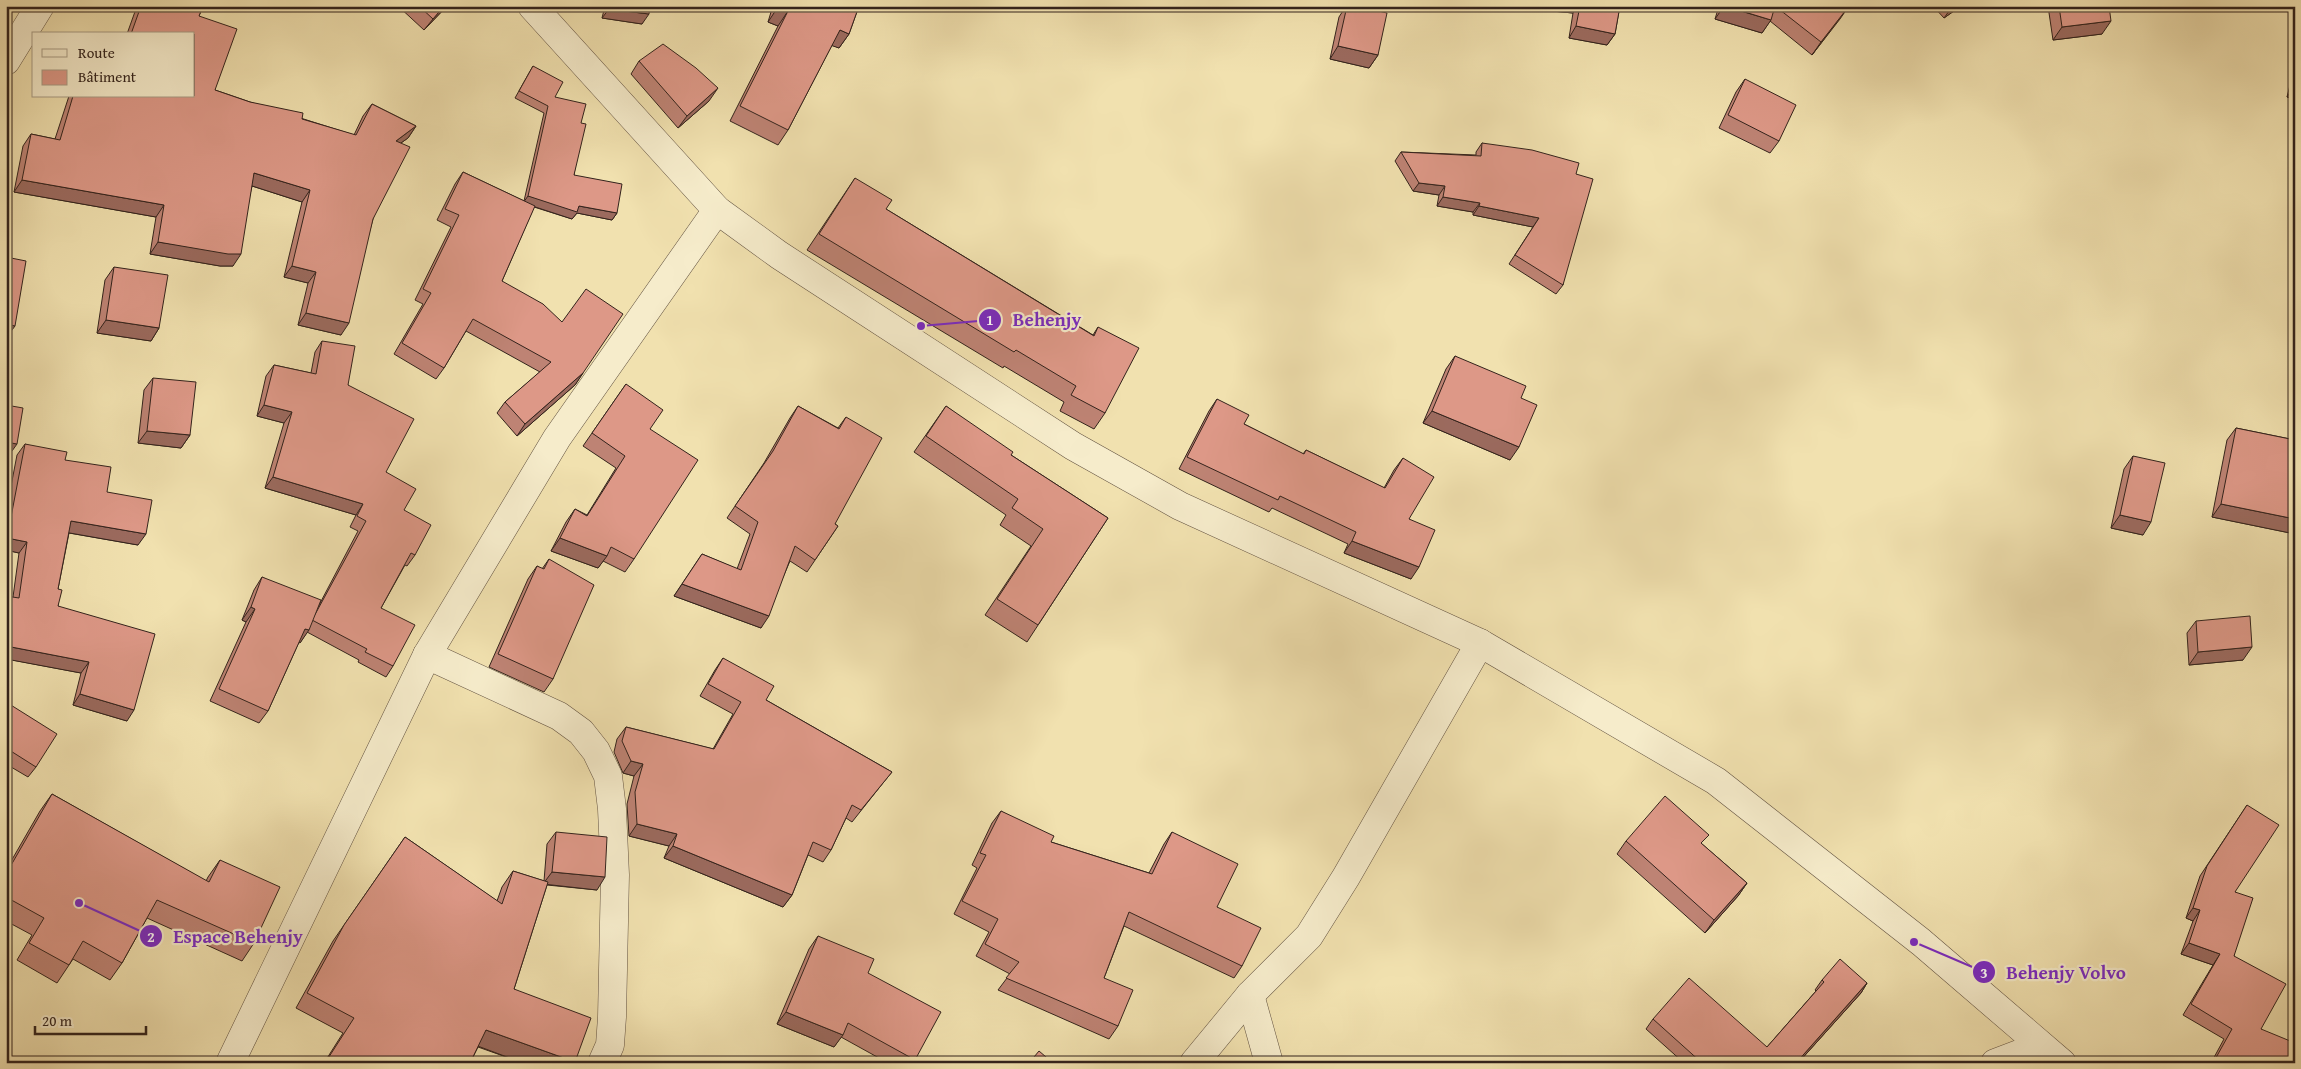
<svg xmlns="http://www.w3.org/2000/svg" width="2301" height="1069" font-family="'Gentium Book Plus',serif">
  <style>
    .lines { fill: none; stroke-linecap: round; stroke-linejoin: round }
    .minor-casing { stroke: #625241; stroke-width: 29 }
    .minor { stroke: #f6eccb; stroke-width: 28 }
    .wall { fill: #be8374; stroke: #33231c }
    .shaded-wall { fill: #9b6a5e; stroke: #33231c }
    .building { fill: #dd9887; stroke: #33231c }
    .leader { fill: none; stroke: #7b2cbf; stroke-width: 2 }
    .callout-dot { fill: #7b2cbf; stroke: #f6eccb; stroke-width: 2 }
    .mark-label { font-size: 15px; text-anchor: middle; font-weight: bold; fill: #fff }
    .callout-label { font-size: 19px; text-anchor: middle; font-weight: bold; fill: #7b2cbf; stroke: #f6eccb; stroke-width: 4.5; stroke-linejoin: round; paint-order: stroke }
  </style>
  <rect width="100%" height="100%" fill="#f1e1af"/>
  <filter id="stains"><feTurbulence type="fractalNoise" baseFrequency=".004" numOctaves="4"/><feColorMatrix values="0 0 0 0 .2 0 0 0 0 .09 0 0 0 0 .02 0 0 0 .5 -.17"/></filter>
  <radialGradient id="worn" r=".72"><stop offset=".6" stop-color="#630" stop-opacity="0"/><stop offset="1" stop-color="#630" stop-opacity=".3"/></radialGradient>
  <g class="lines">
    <g class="minor-casing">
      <g id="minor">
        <path d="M532 6 717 210 779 255 1073 446 1180 506 1480 643 1716 781 1921 942 2062 1063"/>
        <path d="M6 61 40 6"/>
        <path d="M427 655 559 716 581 732 596 751 608 776 612 809 615 875 612 1017 610 1045 602 1063"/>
        <path d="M1250 995 1269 1063"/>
        <path d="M230 1063 427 655 557 438 717 210"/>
        <path d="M1194 1063 1250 995 1309 936 1346 877 1480 643"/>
        <path d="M1995 1063 2040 1046"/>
      </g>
    </g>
    <use href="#minor" class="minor"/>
  </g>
  <g class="wall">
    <path d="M137 6H203L199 16 215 90 250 102 354 135 363 116 372 104 416 126 408 138 401 143 373 219 341 335 298 325 308 283 284 277 302 202 252 186 233 266H220L150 254 156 217 14 192 23 146 31 134 55 139 69 96H194V34H127Z"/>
    <path d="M398 6H447L424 30Z"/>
    <path d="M605 6H650L642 24 602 18Z"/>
    <path d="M756 6H859L849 34 839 48 832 45 788 130 778 145 730 121 778 26 768 22 771 12Z"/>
    <path d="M1346 6H1357L1378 55 1369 68 1330 59 1339 17Z"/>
    <path d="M1499 6H1623L1619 11 1615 34 1607 45 1569 38 1573 13Z"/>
    <path d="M1719 6H1849L1812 55 1770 21 1762 33 1715 19Z"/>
    <path d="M1933 6H1961L1944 18Z"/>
    <path d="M2048 6H2109L2102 34 2053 40Z"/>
    <path d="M639 61 709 101 678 128 631 74Z"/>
    <path d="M2295 65V99L2287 97Z"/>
    <path d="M533 66 555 97 581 123 574 175 617 213 612 220 577 213 572 219 534 207 502 281 583 373 575 385 517 436 497 413 505 402 540 372 466 331 444 368 436 379 394 354 423 304 415 300 451 227 437 220 455 184 463 172 524 201 544 113 515 98 529 73Z"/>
    <path d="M1745 79 1779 141 1770 153 1719 128 1736 92Z"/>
    <path d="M1482 143 1576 174 1563 285 1556 294 1509 264 1533 227 1473 215V212L1437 206 1439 195 1413 191 1395 161 1401 152 1476 155V152Z"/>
    <path d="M855 178 886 209 1093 335 1098 327 1105 413 1094 429 1060 411 1064 402 1004 366 1003 368 807 250Z"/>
    <path d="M114 267 159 328 151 341 97 333 105 280Z"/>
    <path d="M322 341 348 385 386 472 404 510 415 555 407 566 405 565 381 608 393 666 386 677 358 662 359 660 307 632 300 643 299 642 268 711 259 723 210 701 246 622 242 620 254 590 262 577 318 607 358 531 350 527 356 515 265 488 284 423 257 416 266 376 274 365 311 373 315 352Z"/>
    <path d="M1455 356 1521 398 1510 460 1423 423 1446 369Z"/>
    <path d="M153 378 190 435 181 448 138 443 144 390Z"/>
    <path d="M626 384 650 429 634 559 625 572 603 561 598 568 551 551 566 522 575 509 587 515 616 468 583 446Z"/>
    <path d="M1217 399 1244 424 1303 454 1306 450 1384 488 1394 470 1403 458 1409 519 1411 579 1344 553 1348 544 1272 508 1269 512 1179 469 1209 411Z"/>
    <path d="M798 406 838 428 846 417 835 524 838 526 807 572 790 561 761 628 674 596 702 554 737 569 750 534 727 518 764 463 790 418Z"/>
    <path d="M946 406 1011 455 1108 518 1027 642 985 615 1031 546 1000 525 1006 515 914 452Z"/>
    <path d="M2236 428 2295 440V541H2294L2295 534 2212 517 2227 440Z"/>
    <path d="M25 444 65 460 107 492 138 545 69 533 58 589V606L127 721 73 705 81 673 7 659 13 597 19 553 6 550V512L17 455Z"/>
    <path d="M2133 456 2143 535 2111 528 2124 469Z"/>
    <path d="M549 559 553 679 544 692 489 667 528 579 537 566 542 569Z"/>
    <path d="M2196 621 2243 660 2189 665 2187 633Z"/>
    <path d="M723 658 766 700 892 772 883 783 852 822 846 818 831 850 823 862 808 855 792 895 783 907 664 858 669 846 629 836 627 804 634 776 623 773 614 752 617 739 626 727 713 749 733 714 700 696 715 670Z"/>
    <path d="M6 702 36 767 28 777 6 764Z"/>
    <path d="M52 794 206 881 208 877 220 860 254 943 242 961 147 918 122 963 110 980 73 959 57 983 17 960 32 935 6 921V870L40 811Z"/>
    <path d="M2247 805 2235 892 2234 956 2261 1029 2295 1063H2211L2224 1039 2183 1015 2213 965 2181 954 2193 921 2186 918 2200 876Z"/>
    <path d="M1001 811 1051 842 1149 873 1164 844 1172 832 1217 907 1242 966 1234 978 1124 926 1104 978 1118 1026 1109 1039 998 990 1010 974 976 956 989 932 954 914 977 868 972 865 992 823Z"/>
    <path d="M556 832 597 890 547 885 514 989 575 1062 574 1063H523L478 1047 470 1063H324L343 1033 296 1008 333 941 405 837 497 901 502 887 513 871 544 881 547 844Z"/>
    <path d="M1626 841 1702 844 1747 883 1738 896 1705 933 1617 854Z"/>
    <path d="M818 936 868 973 915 1060 914 1063H888L841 1037 834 1047 777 1024 809 949Z"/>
    <path d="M1822 980 1867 983 1861 993 1798 1063H1684L1646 1029 1653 1019 1767 1047 1816 991 1815 990Z"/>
  </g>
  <g class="shaded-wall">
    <path d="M444 6H447L424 30 433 19Z"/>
    <path d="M756 6H775L771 12Z"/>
    <path d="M1499 6H1578L1573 13Z"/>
    <path d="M1724 6 1771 20 1762 33 1715 19Z"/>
    <path d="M1849 6 1840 19 1812 55 1821 42Z"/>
    <path d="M1953 6H1961L1944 18 1952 7Z"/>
    <path d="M778 7 788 11 778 26 768 22Z"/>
    <path d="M609 9 649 14 642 24 602 18Z"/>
    <path d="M2111 21 2102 34 2053 40 2062 27Z"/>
    <path d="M1576 26 1615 34 1607 45 1569 38Z"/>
    <path d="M840 30 849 34 839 48 830 45Z"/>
    <path d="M1338 46 1378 55 1369 68 1330 59Z"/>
    <path d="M2295 85V99L2287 97Z"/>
    <path d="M718 88 709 101 678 128 687 116Z"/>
    <path d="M416 126 408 138 388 152 396 141Z"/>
    <path d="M254 173 310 190 302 202 246 184Z"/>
    <path d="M22 180 164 205 156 217 14 192Z"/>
    <path d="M1419 183 1445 186 1439 195 1413 191Z"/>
    <path d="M528 196 579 206 617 213 612 220 577 213 572 219 523 203Z"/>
    <path d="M1443 197 1480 203 1473 212 1437 206Z"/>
    <path d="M1479 206 1539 218 1533 227 1473 215Z"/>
    <path d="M158 242 241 254 233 266H220L150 254Z"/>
    <path d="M292 266 316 272 308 283 284 277Z"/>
    <path d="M306 313 349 323 341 335 298 325Z"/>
    <path d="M106 320 159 328 151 341 97 333Z"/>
    <path d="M6 324 15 326 6 338Z"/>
    <path d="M583 373 575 385 517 436 525 424Z"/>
    <path d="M264 405 292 412 284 423 257 416Z"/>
    <path d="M1432 411 1519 447 1510 460 1423 423Z"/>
    <path d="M147 431 190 435 181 448 138 443Z"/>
    <path d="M6 442 17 444 12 451 6 450Z"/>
    <path d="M273 477 363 504 356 515 265 488Z"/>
    <path d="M2221 504 2295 519V534L2212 517Z"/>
    <path d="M2120 515 2151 522 2143 535 2111 528Z"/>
    <path d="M71 521 146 534 138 545 64 532Z"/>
    <path d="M7 538 27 542 19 553 6 550V539Z"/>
    <path d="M560 538 607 556 598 568 551 551Z"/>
    <path d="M1352 541 1419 567 1411 579 1344 553Z"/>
    <path d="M682 584 769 616 761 628 674 596Z"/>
    <path d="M251 607 255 609 246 622 242 620Z"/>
    <path d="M305 629 309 630 300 643 296 641Z"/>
    <path d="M6 646 89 662 81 673 6 659Z"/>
    <path d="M2252 647 2243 660 2189 665 2198 652Z"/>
    <path d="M80 694 134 710 127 721 73 705Z"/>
    <path d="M631 761 643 764 634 776 623 773Z"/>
    <path d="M637 824 677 834 669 846 629 836Z"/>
    <path d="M673 846 792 895 783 907 664 858Z"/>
    <path d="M552 872 605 877 597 890 543 884Z"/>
    <path d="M1747 883 1738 896 1705 933 1714 920Z"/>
    <path d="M2193 908 2200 910 2193 921 2186 918Z"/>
    <path d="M2189 943 2220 954 2213 965 2181 954Z"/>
    <path d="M1867 983 1861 993 1798 1063H1796Z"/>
    <path d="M786 1012 843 1035 834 1047 777 1024Z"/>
    <path d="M486 1030 575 1062 574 1063H523L475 1045Z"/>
  </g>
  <g class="building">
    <path d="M141 6H203L199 16 237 29 215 90 250 102 303 113 302 119 356 135 372 104 416 126 396 141 410 147 373 219 349 323 306 313 316 272 292 266 310 190 254 173 241 254H228L158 242 164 205 22 180 31 134 60 140 73 96H194V34H131Z"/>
    <path d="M419 6H444L433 19Z"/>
    <path d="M610 6H650L649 14 609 9Z"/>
    <path d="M778 6H859L849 34 840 30 788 130 740 106 788 11 778 7Z"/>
    <path d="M1347 6H1357L1387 13 1378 55 1338 46Z"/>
    <path d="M1580 6H1620L1615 34 1576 26Z"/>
    <path d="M1725 6H1775L1771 20Z"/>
    <path d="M1775 6H1849L1821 42Z"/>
    <path d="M2059 6H2109L2111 21 2062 27Z"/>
    <path d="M663 44 696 68 718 88 687 116 639 61Z"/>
    <path d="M533 66 563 82 555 97 586 104 581 123 586 124 574 175 622 184 617 213 579 206 577 212 528 196 548 106 519 91Z"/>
    <path d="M1745 79 1796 105 1779 141 1728 115Z"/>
    <path d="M1482 143 1532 150 1579 163 1576 174 1593 179 1563 285 1515 255 1539 218 1479 206 1480 203 1443 197 1445 186 1419 183 1401 152 1481 156Z"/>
    <path d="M463 172 535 206 502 281 543 304 562 322 586 289 623 314 583 373 525 424 505 402 551 362 473 319 444 368 402 343 431 293 423 289 459 215 445 209Z"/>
    <path d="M855 178 892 200 886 209 1094 336 1098 327 1139 348 1105 413 1071 395 1076 386 1016 350 1014 352 819 234Z"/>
    <path d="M6 257 26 261 15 326 6 324Z"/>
    <path d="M114 267 168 275 159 328 106 320Z"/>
    <path d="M322 341 355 346 348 385 414 419 386 472 416 489 404 510 431 525 415 555 411 553 381 608 415 625 393 666 365 652 367 649 312 620 366 521 357 516 363 504 273 477 292 412 264 405 274 365 316 374Z"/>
    <path d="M1455 356 1526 386 1521 398 1537 405 1519 447 1432 411Z"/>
    <path d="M153 378 196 382 190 435 147 431Z"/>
    <path d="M626 384 663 410 650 429 698 460 634 559 611 547 607 556 560 538 575 509 587 516 625 456 592 433Z"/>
    <path d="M1217 399 1249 415 1244 424 1304 454 1306 450 1385 488 1403 458 1434 477 1409 519 1435 530 1419 567 1352 541 1356 532 1280 496 1278 500 1187 457Z"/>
    <path d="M6 405 23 408 17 444 6 442Z"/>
    <path d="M798 406 839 429 846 417 882 438 835 524 838 526 815 560 795 546 769 616 682 584 702 554 741 570 758 522 735 506 773 451Z"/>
    <path d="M946 406 1013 452 1011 455 1108 518 1038 625 997 599 1043 529 1012 508 1018 499 926 436Z"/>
    <path d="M2236 428 2295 440V519L2221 504Z"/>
    <path d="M25 444 67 452 65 460 111 467 107 492 152 500 146 534 71 521 58 589 62 590 58 606 155 634 134 710 80 694 89 662 6 646V596L19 598 27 542 7 538Z"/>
    <path d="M2133 456 2165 463 2151 522 2120 515Z"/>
    <path d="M549 559 594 585 553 679 498 654 537 566 544 569Z"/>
    <path d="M262 577 321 600 309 630 305 629 268 711 219 689 255 609 251 607Z"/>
    <path d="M2250 616 2252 647 2198 652 2196 621Z"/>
    <path d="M6 650 10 652 6 662Z"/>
    <path d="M723 658 774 686 766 700 892 772 861 810 852 805 831 850 813 842 792 895 673 846 677 834 637 824 635 792 643 764 631 761 622 741 626 727 714 749 741 702 708 684Z"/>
    <path d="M6 702 57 734 36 767 6 748Z"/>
    <path d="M52 794 209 882 220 860 280 887 254 943 157 900 122 963 83 941 69 965 29 943 44 918 6 897V874Z"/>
    <path d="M1665 796 1709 835 1701 843 1747 883 1714 920 1626 841Z"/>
    <path d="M2247 805 2279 825 2235 892 2253 898 2234 956 2286 984 2261 1029 2295 1043V1063H2213L2232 1029 2191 1004 2220 954 2189 943 2200 910 2193 908 2207 866Z"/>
    <path d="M1001 811 1054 836 1051 842 1152 874 1172 832 1238 864 1217 907 1261 928 1242 966 1129 912 1104 978 1133 990 1118 1026 1006 978 1019 962 985 944 998 919 962 901 986 855 980 853Z"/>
    <path d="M556 832 607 837 605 877 552 872Z"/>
    <path d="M405 837 502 904 513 871 548 882 514 989 591 1018 575 1062 486 1030 470 1063H325L354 1018 307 993 344 925Z"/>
    <path d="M818 936 874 959 868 973 941 1012 915 1060 848 1023 843 1035 786 1012Z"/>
    <path d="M1840 959 1867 983 1796 1063H1702L1653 1019 1689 978 1767 1047 1824 982 1822 980Z"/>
    <path d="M1039 1051 1053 1063H1029Z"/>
  </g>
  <path class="leader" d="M921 326L990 320M79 903L151 936M1914 942L1984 972"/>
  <g class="callout-dot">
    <circle cx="921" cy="326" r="5"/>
    <circle cx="79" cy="903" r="5"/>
    <circle cx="1914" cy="942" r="5"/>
    <circle cx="990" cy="320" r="12"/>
    <circle cx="151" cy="936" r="12"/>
    <circle cx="1984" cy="972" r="12"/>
  </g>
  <g class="mark-label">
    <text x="990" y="325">1</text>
    <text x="151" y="942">2</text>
    <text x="1984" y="978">3</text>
  </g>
  <g class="callout-label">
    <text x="1047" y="326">Behenjy</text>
    <text x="238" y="943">Espace Behenjy</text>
    <text x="2066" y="979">Behenjy Volvo</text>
  </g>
  <rect width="2301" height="1069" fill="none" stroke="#f1e1af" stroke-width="25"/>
  <rect x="8" y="8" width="2286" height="1054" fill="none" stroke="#33231c" stroke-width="2.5"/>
  <rect x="12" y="12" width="2276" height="1044" fill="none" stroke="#33231c"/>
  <rect x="32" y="32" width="162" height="65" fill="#f6eccb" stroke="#a89c85"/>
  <rect x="42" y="49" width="25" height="8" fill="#f6eccb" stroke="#a89c85"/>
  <text x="78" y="58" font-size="15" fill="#33231c">Route</text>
  <rect x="42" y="70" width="25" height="15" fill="#dd9887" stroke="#a89c85"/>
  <text x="78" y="82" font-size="15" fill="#33231c">Bâtiment</text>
  <path d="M35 1026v8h111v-8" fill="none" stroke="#33231c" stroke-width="2.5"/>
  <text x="42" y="1026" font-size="15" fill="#33231c" stroke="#f6eccb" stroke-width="4" paint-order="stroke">20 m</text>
  <rect width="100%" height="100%" filter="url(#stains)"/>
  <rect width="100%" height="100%" fill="url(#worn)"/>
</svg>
